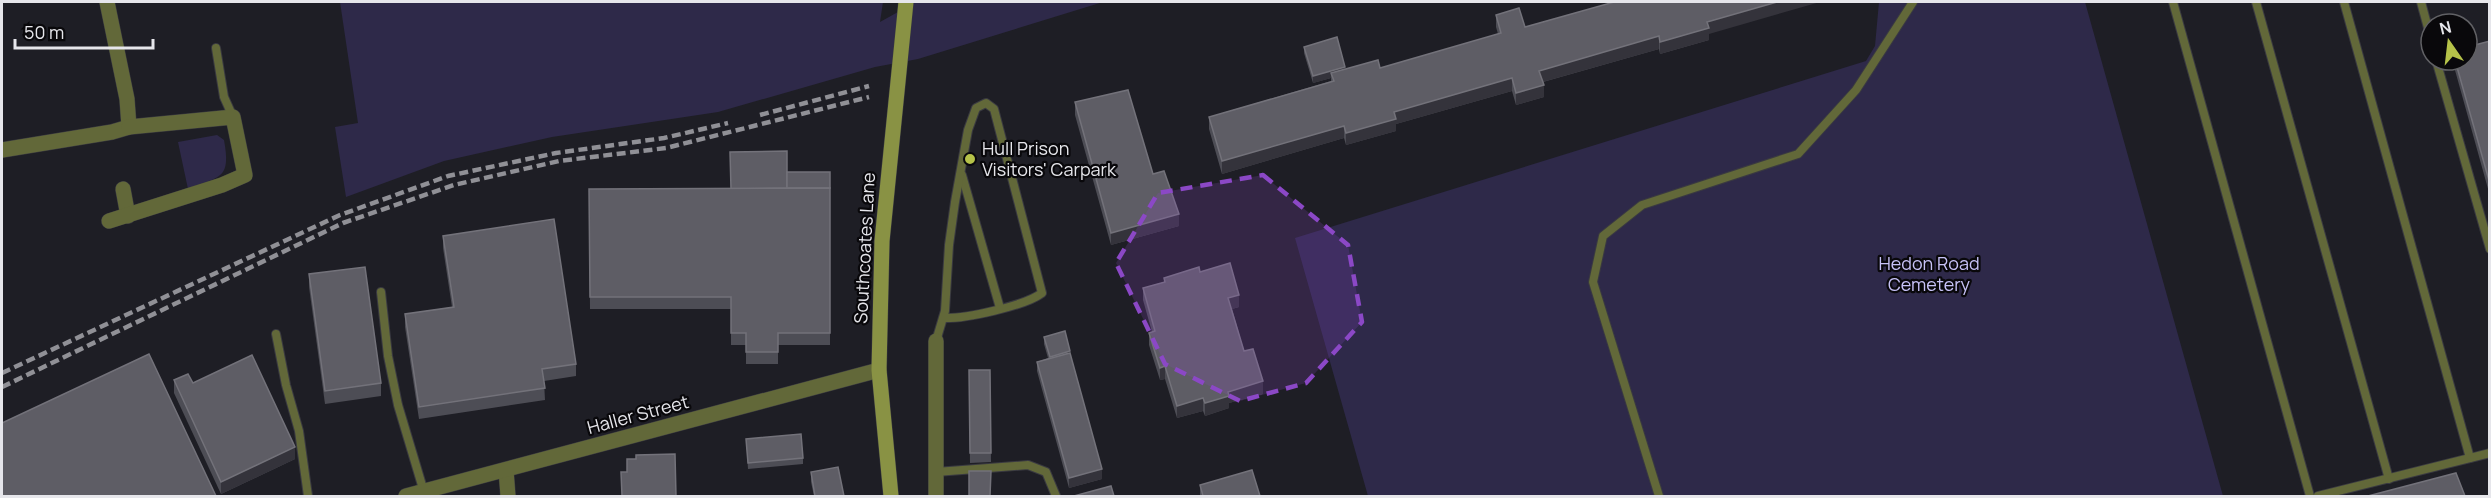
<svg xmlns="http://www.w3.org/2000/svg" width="2491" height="498" font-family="Manrope,sans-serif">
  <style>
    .green { fill: #2e2949 }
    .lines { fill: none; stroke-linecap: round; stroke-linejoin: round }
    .lane-casing { stroke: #3a3a41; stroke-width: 10 }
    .street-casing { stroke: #3a3a41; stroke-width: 16 }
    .secondary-casing { stroke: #3a3a41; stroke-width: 16 }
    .lane { stroke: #626839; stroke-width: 8 }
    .street { stroke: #626839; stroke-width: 15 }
    .secondary { stroke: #899244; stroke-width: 15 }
    .rail { stroke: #909096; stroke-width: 4.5; stroke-dasharray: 9 4.5; stroke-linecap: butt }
    .wall { fill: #4d4d55 }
    .shaded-wall { fill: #34333b }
    .building { fill: #5e5d65; stroke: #73727a; stroke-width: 1.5 }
    .marked { fill: #8b48c6; fill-opacity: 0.2; stroke: #8b48c6; stroke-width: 4.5; stroke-dasharray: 12 8; stroke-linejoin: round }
    .poi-dot { fill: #b5c249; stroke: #09080b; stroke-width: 2 }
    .labels { text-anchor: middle; stroke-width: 4.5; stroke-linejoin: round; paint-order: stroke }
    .poi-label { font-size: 18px; fill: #e6e6eb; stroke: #09080b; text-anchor: start }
    .street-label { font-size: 18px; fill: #e6e6eb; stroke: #09080b }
    .park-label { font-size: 18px; fill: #c7c2f7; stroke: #09080b }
  </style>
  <rect width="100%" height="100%" fill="#1e1e25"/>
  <g class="green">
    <path d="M340 2H883L880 22 916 2H1103L918 59 875 67 718 112 552 137 444 161 346 197 335 127 358 123Z"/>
    <path d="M1879 2H2085L2223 496H1368L1295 238 1866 61 1875 46Z"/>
    <path d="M217 135 224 140C231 179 221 176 188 189L178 142Z"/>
  </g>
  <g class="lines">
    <g class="lane-casing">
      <g id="lane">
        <path d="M2173 2 2310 496"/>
        <path d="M2256 2 2389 479"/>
        <path d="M2344 2 2470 458"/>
        <path d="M2421 2 2431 39"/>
        <path d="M216 48 224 97 233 117"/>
        <path d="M2436 60 2490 249"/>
        <path d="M962 175 1000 308"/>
        <path d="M381 292 388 356 398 405 424 492"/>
        <path d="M276 334 286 385 299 431 308 496"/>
        <path d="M936 341 945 311 949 245 955 202 968 130 976 108 986 103 994 109 1042 293C1025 306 964 319 943 318"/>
        <path d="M936 472 1028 465 1046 472 1056 496"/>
        <path d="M1659 496 1593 282 1603 236 1642 205 1798 154 1856 90 1913 2"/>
        <path d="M2318 496 2490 453"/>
      </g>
    </g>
    <g class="street-casing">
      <g id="street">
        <path d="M2 150 112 132 129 127 127 99 107 2"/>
        <path d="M123 189 128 216"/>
        <path d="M109 221 222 185 245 175 233 117 129 127"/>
        <path d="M936 341V496"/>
        <path d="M506 470 508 496"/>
        <path d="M406 496 879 370"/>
      </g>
    </g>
    <g class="secondary-casing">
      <path id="secondary" d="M891 496 879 370 882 241 906 2"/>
    </g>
    <use href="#lane" class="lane"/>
    <use href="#street" class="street"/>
    <use href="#secondary" class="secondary"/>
    <g class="rail">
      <path d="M760 115 869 86"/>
      <path d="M2 373 340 215 448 176 556 153 664 138 728 123"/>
      <path d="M2 387 343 223 454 185 559 161 666 148 869 97"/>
    </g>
  </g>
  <g class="wall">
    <path d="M1496 15 1525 27 1709 34V40L1660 54 1659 49 1543 82 1544 97 1516 105 1512 91 1396 124V131L1346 145 1344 138 1222 174 1209 129V117L1331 81V78L1313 83 1304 53V47L1345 69 1380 68 1498 34 1496 27Z"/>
    <path d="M2490 41V196L2453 63V60H2467Z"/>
    <path d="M1075 102 1153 174 1179 226 1111 245 1075 115Z"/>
    <path d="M787 172H830V345H778V364H746V345H731V309H590L589 189H731Z"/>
    <path d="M443 236 576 364V376L544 381 545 400 419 419 405 327V314L452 307 443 248Z"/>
    <path d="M1200 272 1239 307 1232 309 1244 351 1263 394 1229 403V408L1205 416 1203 411 1177 418 1165 379 1160 380 1149 345V333L1152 332 1143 300V288L1164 282V278Z"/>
    <path d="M309 274 381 383V396L325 404 309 287Z"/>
    <path d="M1044 337 1070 354 1102 479 1069 488 1037 371V362L1048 358 1044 344Z"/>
    <path d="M969 370H990L991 462 970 463Z"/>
    <path d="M174 380 193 383 295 459 221 494 174 393Z"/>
    <path d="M746 439 803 458V464L748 469Z"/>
    <path d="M811 472 844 496H814L811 482Z"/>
    <path d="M1200 485 1260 496H1200Z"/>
  </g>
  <g class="shaded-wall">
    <path d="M1777 2H1820L1709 34V40L1660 54V42L1707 22Z"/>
    <path d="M1659 36V49L1539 83V71Z"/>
    <path d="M1345 67V74L1331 73V78L1313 83V76Z"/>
    <path d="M1512 78V91L1396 124V131L1346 145V133L1394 112Z"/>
    <path d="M1544 85V97L1516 105V93Z"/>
    <path d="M1344 126V138L1222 174V161Z"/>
    <path d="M1179 214V226L1111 245V233Z"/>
    <path d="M1239 295V307L1228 310V298Z"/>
    <path d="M1165 366V379L1160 380V368Z"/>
    <path d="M1263 381V394L1229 403V408L1205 416V403L1228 392Z"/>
    <path d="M1203 398V411L1177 418V406Z"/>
    <path d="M295 447V459L221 494V482Z"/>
    <path d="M1102 469V479L1069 488V478Z"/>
  </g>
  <g class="building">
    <path d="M1614 2H1777L1707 22 1709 28 1660 42 1659 36 1539 71 1544 85 1516 93 1512 78 1394 112 1396 119 1346 133 1344 126 1222 161 1209 117 1334 81 1331 73 1378 60 1380 68 1501 33 1496 15 1519 8 1525 27Z"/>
    <path d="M1337 37 1345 67 1313 76 1304 47Z"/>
    <path d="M2490 41V184L2455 60H2467V47Z"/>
    <path d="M1128 90 1153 174 1164 171 1179 214 1111 233 1075 102Z"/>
    <path d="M787 151V188L731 189 730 152Z"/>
    <rect x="787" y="172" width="43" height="16"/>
    <path d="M830 188V333H778V352H746V333H731V297H590L589 189Z"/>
    <path d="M554 219 576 364 542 369 545 388 419 407 405 314 454 307 443 236Z"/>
    <path d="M1230 263 1239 295 1228 298 1244 351 1253 349 1263 381 1228 392 1229 396 1205 403 1203 398 1177 406 1165 366 1160 368 1149 333 1155 331 1143 288 1165 282 1164 278 1199 267 1200 272Z"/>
    <path d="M365 267 381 383 325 391 309 274Z"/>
    <path d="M1065 331 1070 351 1050 357 1044 337Z"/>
    <path d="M1070 353 1102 469 1069 478 1037 362Z"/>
    <path d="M149 354 216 496H2V423Z"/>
    <path d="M252 355 295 447 221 482 174 380 188 374 193 383Z"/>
    <path d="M969 370H990L991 453H970Z"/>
    <path d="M801 434 803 458 748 463 746 439Z"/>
    <path d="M675 454 676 496H622L621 472H627V459H636V455Z"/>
    <path d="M838 467 844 496H815L811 472Z"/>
    <path d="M1252 470 1260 496H1203L1200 485Z"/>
    <path d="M969 471H991L990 496H969Z"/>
    <path d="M2456 473 2465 496H2368Z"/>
    <path d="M1111 486 1114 496H1074Z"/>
  </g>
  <path class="marked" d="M1263 175 1348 245 1362 322 1306 383 1240 401 1165 364 1116 263 1158 193Z"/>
  <circle class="poi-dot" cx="970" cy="159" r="6"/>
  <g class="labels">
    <g class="poi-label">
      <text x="982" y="155">Hull Prison<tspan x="982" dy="21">Visitors' Carpark</tspan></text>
    </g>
    <g class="street-label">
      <text transform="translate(865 248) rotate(-87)" y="6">Southcoates Lane</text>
      <text transform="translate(638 415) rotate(-15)" y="6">Haller Street</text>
    </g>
    <g class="park-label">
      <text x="1929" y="270">Hedon Road<tspan x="1929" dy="21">Cemetery</tspan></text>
    </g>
  </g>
  <rect width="2491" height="498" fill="none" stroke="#e6e6eb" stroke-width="6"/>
  <g transform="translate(2449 42) rotate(346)"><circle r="28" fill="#09080b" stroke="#616165" stroke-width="1.5"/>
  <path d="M0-4.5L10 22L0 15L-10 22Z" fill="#b5c249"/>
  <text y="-9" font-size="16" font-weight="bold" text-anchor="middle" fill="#e6e6eb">N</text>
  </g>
  <path d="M15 39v9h138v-9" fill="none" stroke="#e6e6eb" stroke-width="3"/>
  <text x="24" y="39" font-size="18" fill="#e6e6eb" stroke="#09080b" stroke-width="4.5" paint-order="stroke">50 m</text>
</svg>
